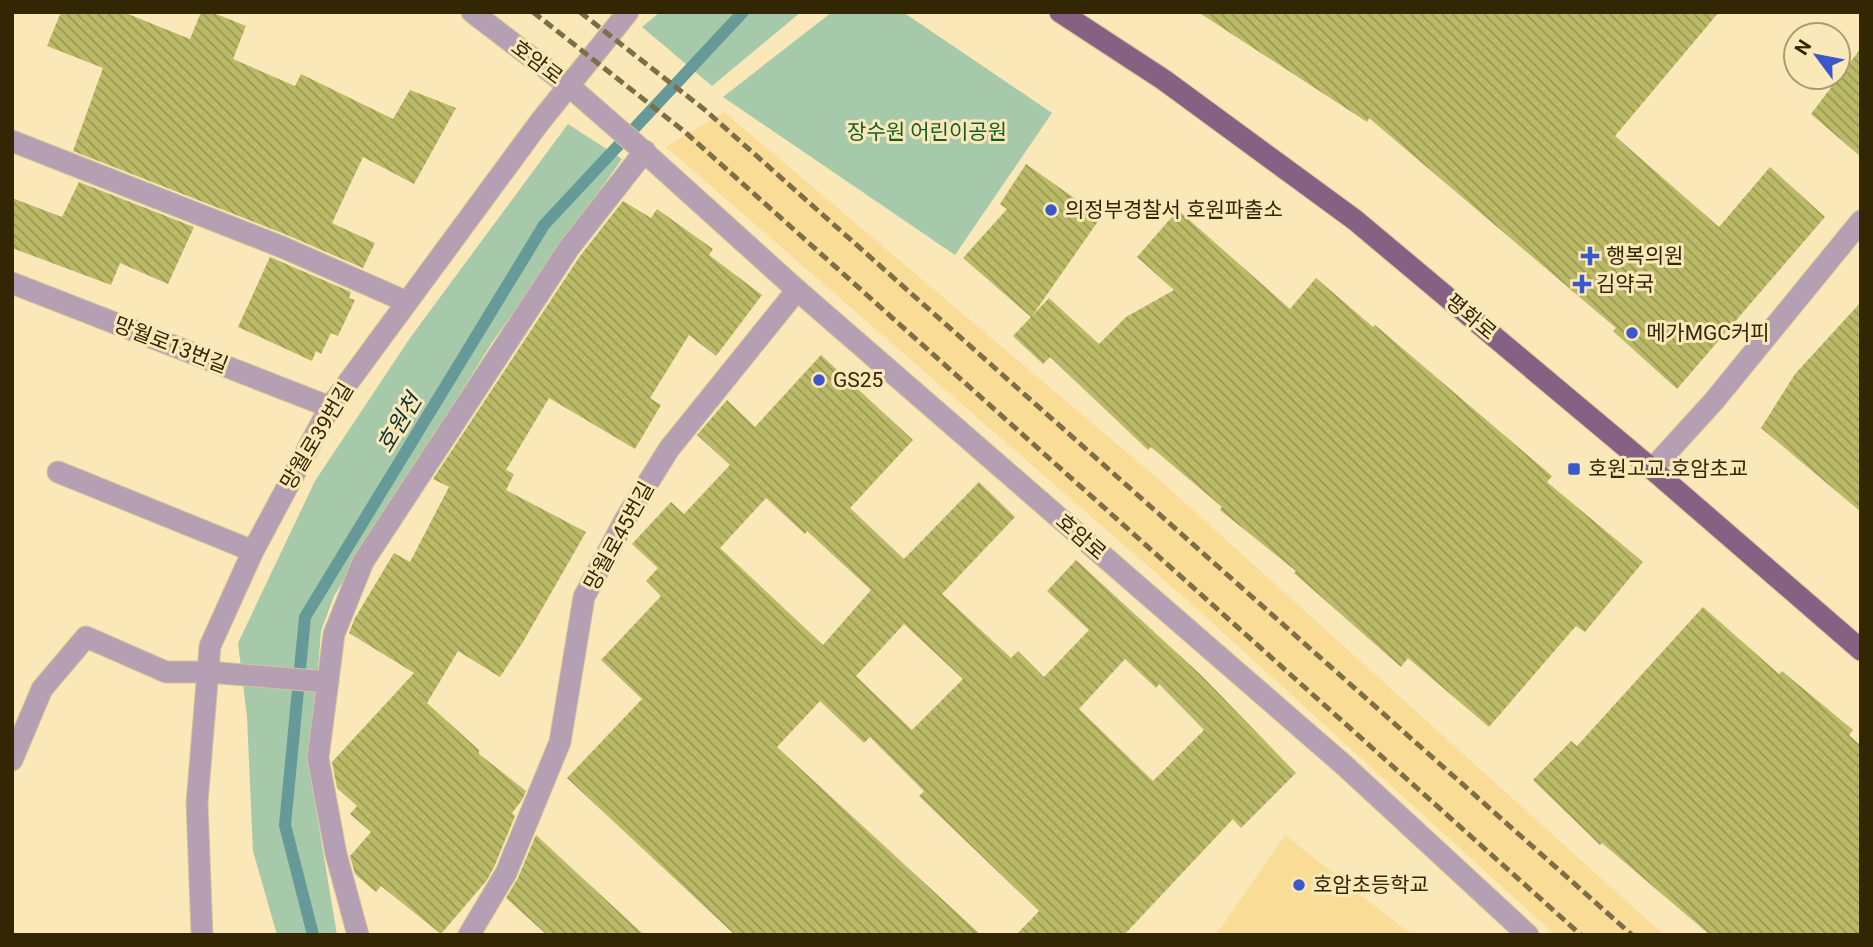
<svg xmlns="http://www.w3.org/2000/svg" width="1873" height="947" font-family="Roboto,'Noto Sans KR',sans-serif">
  <style>
    .built { fill: #f9dd97 }
    .park { fill: #a5c9a9 }
    .lines { fill: none; stroke-linecap: round; stroke-linejoin: round }
    .stream { stroke: #659a99; stroke-width: 12 }
    .building { fill: url(#building-back-hatch); fill-rule: evenodd }
    .minor-casing { stroke: #d7c598; stroke-width: 23 }
    .major-casing { stroke: #d7c598; stroke-width: 23 }
    .minor { stroke: #b49fb3; stroke-width: 21 }
    .major { stroke: #866184; stroke-width: 21 }
    .rail { stroke: #7d6e47; stroke-width: 5; stroke-dasharray: 10 5; stroke-linecap: butt }
    .poi-dot { fill: #3b58ca; stroke: #fbe8b9; stroke-width: 2.5 }
    .labels { text-anchor: middle; stroke-width: 6; stroke-linejoin: round; paint-order: stroke }
    .street-label { font-size: 21px; fill: #322603; stroke: #fbe8b9 }
    .park-label { font-size: 21px; fill: #125e29; stroke: #fbe8b9 }
    .poi-label { font-size: 21px; fill: #322603; stroke: #fbe8b9; text-anchor: start }
    .water-label { font-size: 23px; font-style: italic; fill: #0a3338; stroke: #fbe8b9 }
  </style>
  <defs>
    <pattern id="building-back-hatch" width="6" height="6" patternUnits="userSpaceOnUse" patternTransform="scale(1.75)"><rect width="6" height="6" fill="#bbba67"/><path d="M-1 5l2 2M0 0l6 6M5-1l2 2" fill="none" stroke="#999753"/></pattern>
  </defs>
  <rect width="100%" height="100%" fill="#fbe8b9"/>
  <g class="built">
    <path d="M724 112 1163 483 1664 935H1555L1195 607 666 147Z"/>
    <path d="M1285 835 1412 935H1216Z"/>
  </g>
  <g class="park">
    <path d="M660 12H801L712 86 642 27Z"/>
    <path d="M832 12H903L1052 113 955 255 723 97Z"/>
    <path d="M568 124 622 159 491 344 334 596 321 631 310 773 337 935H277L253 851 247 717 238 643 315 481 410 338Z"/>
  </g>
  <g class="lines">
    <path class="stream" d="M313 935 285 825 305 617 544 225 743 12"/>
  </g>
  <g class="building">
    <path d="M61 12H123L190 39 201 12H211L246 26 233 59 295 86 301 74 393 119 410 90 456 108 414 184 363 157 332 223 375 243 363 268 287 235 73 151 103 68 47 46Z"/>
    <path d="M1198 12H1719L1615 136 1719 227 1770 167 1825 217 1677 389 1613 331 1616 328 1369 118 1367 122Z"/>
    <path d="M1861 48V157L1811 114Z"/>
    <path d="M1026 164 1101 217 1032 316 1049 298 1099 344 1126 317 1174 290 1137 257 1178 210 1290 309 1316 278 1373 327 1375 325 1552 476 1547 482 1643 562 1585 632 1576 626 1489 727 1408 658 1401 667 1294 573 1296 571 1220 510 1222 507 1151 447 1148 450 1050 357 1043 364 1013 336 1031 317 963 258 1007 209 1000 204Z"/>
    <path d="M79 182 194 227 168 284 120 263 111 285 12 248V198L62 217Z"/>
    <path d="M623 201 651 218 657 209 713 249 709 255 762 295 716 356 689 335 650 398 661 405 635 449 549 398 506 470 514 474 506 490 586 532 523 642 500 677 458 651 427 703 479 750V754L526 791 522 800 512 813 515 816 494 867 487 880 441 934 381 886 376 892 355 874 350 856 371 832 350 814 357 806 337 788 332 762 414 673 349 633 355 618 394 553 410 562 449 487 433 479 580 256Z"/>
    <path d="M270 257 351 292 349 298 355 300 338 336 331 333 321 354 316 351 312 361 238 327Z"/>
    <path d="M1861 302V512L1761 428 1795 374Z"/>
    <path d="M821 355 913 440 850 508 904 559 979 482 1015 517 942 594 1011 658 1018 651 1044 677 1089 630 1047 591 1076 560 1202 676 1296 773 1241 828 1233 819 1124 935H1016L1039 911 919 796 924 791 870 737 864 743 820 701 777 747 981 935H735L567 778 642 699 601 660 661 596 646 581 658 568 632 544 671 502 684 514 730 465 697 435 727 400 755 427ZM766 498 805 534 807 531 871 590 823 645 720 548ZM904 624 963 679 912 730 856 676ZM1125 659 1156 688 1159 684 1204 730 1153 781 1079 709Z"/>
    <path d="M1703 607 1779 674 1782 671 1853 730 1849 735 1861 746V935H1710L1602 843 1600 845 1533 780 1571 741 1577 746Z"/>
    <path d="M536 835 644 935H547L506 898 518 878Z"/>
  </g>
  <g class="lines">
    <g class="minor-casing">
      <g id="minor">
        <path d="M472 12 569 86 632 141 797 290 1345 766 1528 935"/>
        <path d="M12 141 282 247 407 302"/>
        <path d="M12 283 330 407"/>
        <path d="M1652 469 1714 401 1861 221"/>
        <path d="M58 472 253 551"/>
        <path d="M12 760 42 689 86 637 166 672H208L328 682"/>
        <path d="M202 935 197 803 210 646 253 551 330 407 539 123 628 12"/>
        <path d="M358 935 336 854 318 758 334 634 363 562 569 248 645 151"/>
        <path d="M469 935 506 873 560 742 584 597 626 518 669 449 797 290"/>
      </g>
    </g>
    <g class="major-casing">
      <path id="major" d="M1060 12 1164 80 1355 220 1652 469 1861 650"/>
    </g>
    <use href="#minor" class="minor"/>
    <use href="#major" class="major"/>
    <g class="rail">
      <path d="M533 12 685 132 1581 935"/>
      <path d="M580 12 705 110 1632 935"/>
    </g>
  </g>
  <g class="poi-dot">
    <circle cx="1051" cy="210" r="7"/>
    <path d="M1586.5 245.5h7v7h7v7h-7v7h-7v-7h-7v-7h7z"/>
    <path d="M1578.5 273.5h7v7h7v7h-7v7h-7v-7h-7v-7h7z"/>
    <circle cx="1632" cy="333" r="7"/>
    <circle cx="819" cy="380" r="7"/>
    <rect x="1567" y="462" width="14" height="14" rx="3.5"/>
    <circle cx="1299" cy="885" r="7"/>
  </g>
  <g class="labels">
    <g class="street-label">
      <text transform="translate(537 62) rotate(37)" y="7">호암로</text>
      <text transform="translate(1471 317) rotate(40)" y="7">평화로</text>
      <text transform="translate(171 345) rotate(21)" y="7">망월로13번길</text>
      <text transform="translate(317 436) rotate(-59)" y="7">망월로39번길</text>
      <text transform="translate(619 536) rotate(-61)" y="7">망월로45번길</text>
      <text transform="translate(1081 537) rotate(41)" y="7">호암로</text>
    </g>
    <g class="park-label">
      <text x="927" y="139">장수원 어린이공원</text>
    </g>
    <g class="poi-label">
      <text x="1065" y="217">의정부경찰서 호원파출소</text>
      <text x="1606" y="263">행복의원</text>
      <text x="1596" y="291">김약국</text>
      <text x="1646" y="340">메가MGC커피</text>
      <text x="833" y="387">GS25</text>
      <text x="1588" y="476">호원고교.호암초교</text>
      <text x="1313" y="892">호암초등학교</text>
    </g>
    <g class="water-label">
      <text transform="translate(399 423) rotate(-59)" y="8">호원천</text>
    </g>
  </g>
  <rect width="1873" height="947" fill="none" stroke="#322603" stroke-width="28"/>
  <g transform="translate(1817 56) rotate(302)"><circle r="33" fill="#fbe8b9" stroke="#ab9a70" stroke-width="2"/>
  <path d="M0-5L12 26L0 18L-12 26Z" fill="#3b58ca"/>
  <text y="-10" font-size="19" font-weight="bold" text-anchor="middle" fill="#322603">N</text>
  </g>
</svg>
